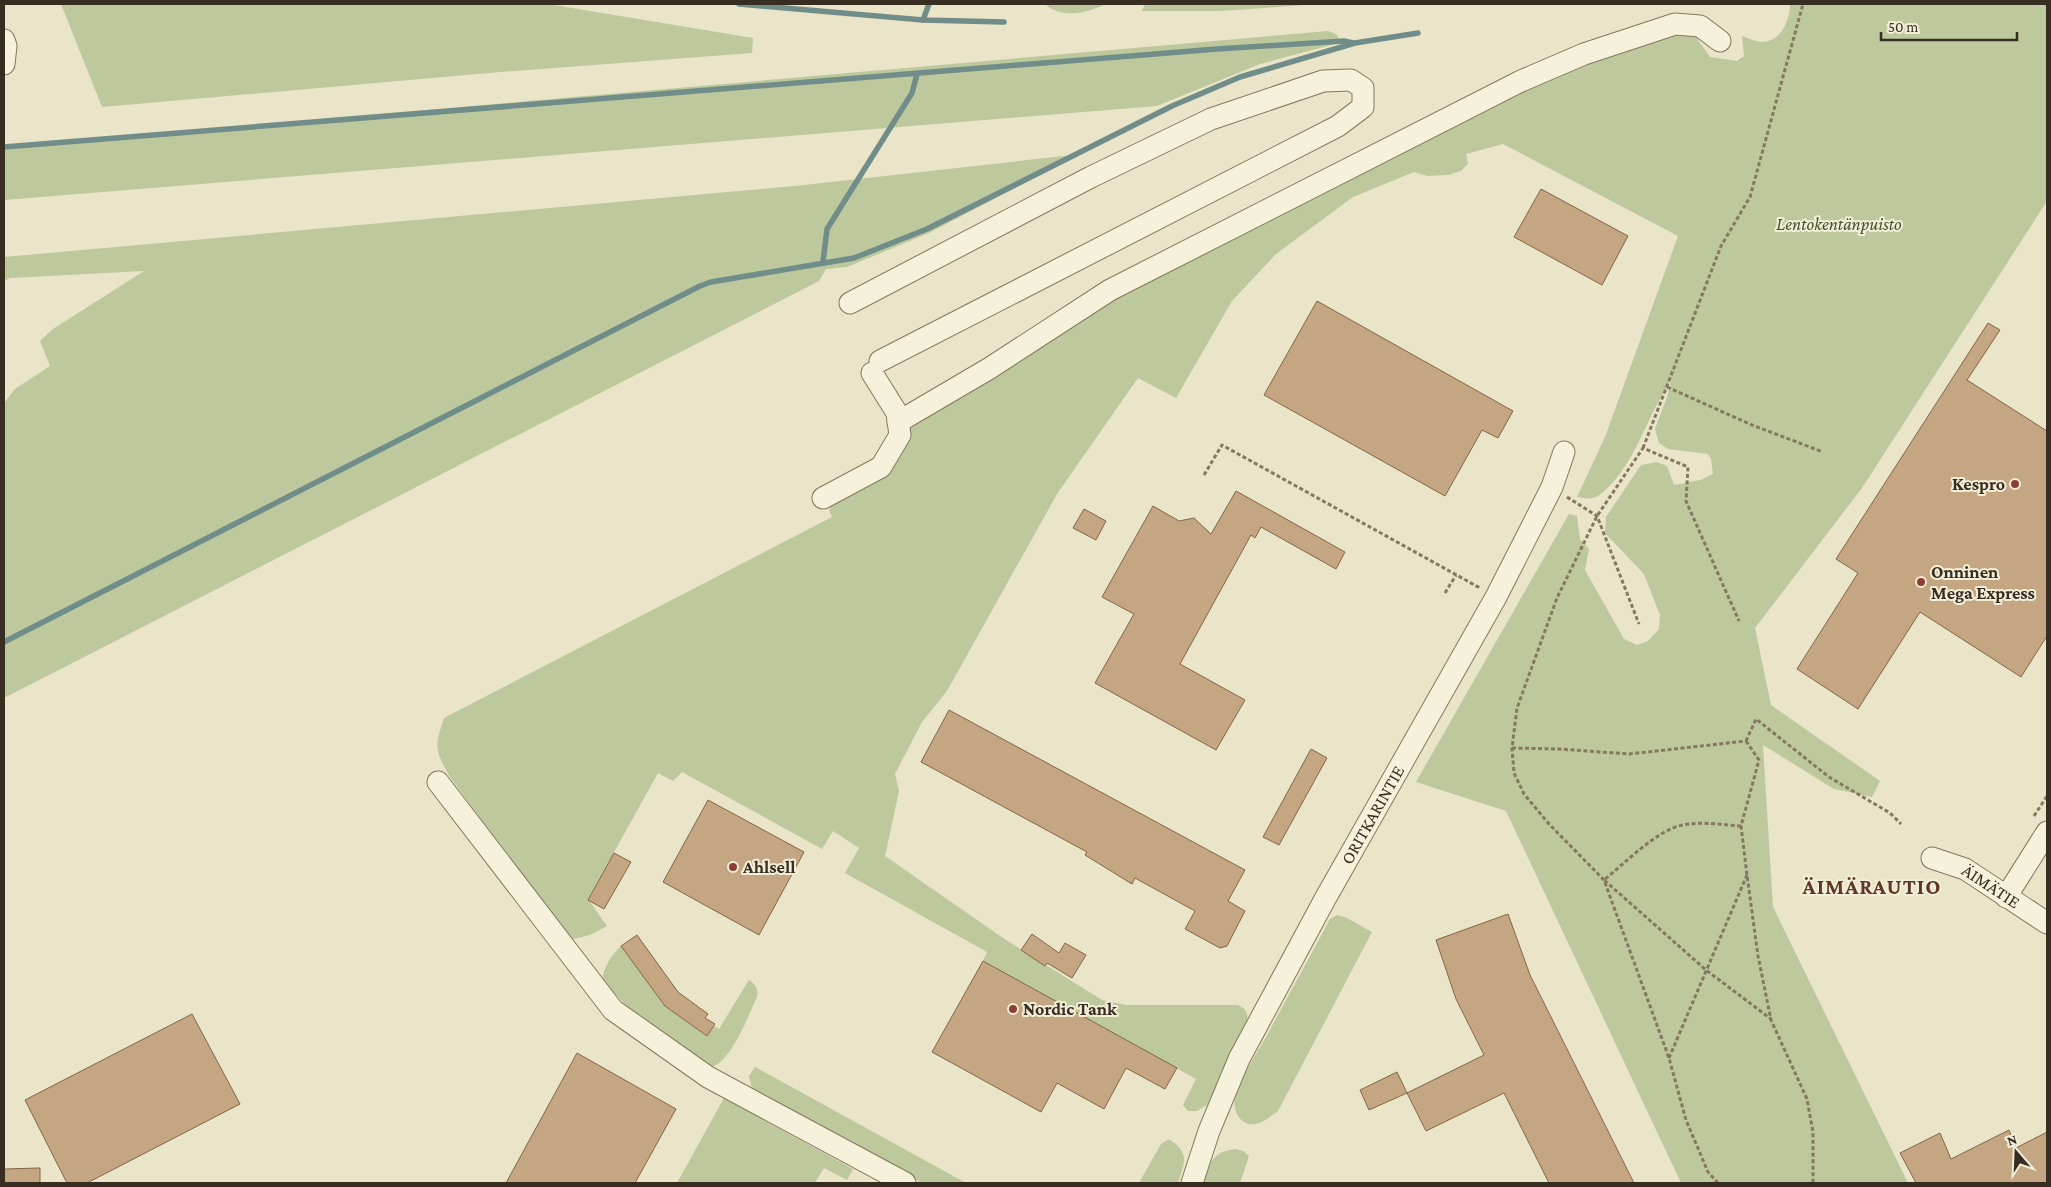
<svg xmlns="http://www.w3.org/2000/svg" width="2051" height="1187" font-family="'Crimson Pro',serif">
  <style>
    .green { fill: #bdc89d }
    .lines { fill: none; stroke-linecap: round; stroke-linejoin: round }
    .stream { stroke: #708d89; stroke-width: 5.5 }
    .building { fill: #c5a682; stroke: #826647 }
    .minor-casing { stroke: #85785f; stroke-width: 23 }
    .path { stroke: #85785f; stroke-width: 3; stroke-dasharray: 4 2.5; stroke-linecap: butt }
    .minor { stroke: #f6f1db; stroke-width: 21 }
    .poi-dot { fill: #8e3f35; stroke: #f3eed7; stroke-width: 2 }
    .labels { text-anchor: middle; stroke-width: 4; stroke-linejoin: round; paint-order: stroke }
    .park-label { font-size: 18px; font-style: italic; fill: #42512a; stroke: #f3eed7 }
    .poi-label { font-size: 18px; font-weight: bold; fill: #372e21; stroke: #f3eed7; text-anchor: start }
    .street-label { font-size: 18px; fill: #372e21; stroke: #f3eed7 }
    .district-label { font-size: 22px; font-weight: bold; letter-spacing: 1px; fill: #5f3824; stroke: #f3eed7 }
  </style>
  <rect width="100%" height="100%" fill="#eae4c8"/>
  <g class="green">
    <path d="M61 4H548L753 38 752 53 500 72 102 107Z"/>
    <path d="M1045 4H1106C1088 13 1061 19 1045 4Z"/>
    <path d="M1145 4H1320L1221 11H1142Z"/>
    <path d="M1790 4H2047V201L1862 488 1755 628 1771 705 1880 781 1872 797 1834 789 1763 745 1773 907 1908 1183H1681L1506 811 1416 782 1569 514 1577 516 1580 539 1589 549 1585 570 1624 639 1637 645 1648 641 1659 629 1660 615 1644 574 1605 533 1606 517 1641 465 1657 462 1667 466 1674 485 1700 480 1713 474 1711 459 1708 454 1668 449 1659 443 1655 429 1667 397 1671 381C1646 416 1636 465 1602 493 1594 500 1586 499 1577 497L1605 437 1678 236 1503 144 1466 154 1468 164 1461 171 1448 175 1428 176 1414 172 1353 197 1276 254 1232 301 1176 398 1138 378 1057 494 947 691 922 722 895 774 899 791 885 856 1003 938 1102 1000 1126 1005H1238C1247 1009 1248 1014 1247 1023L1207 1105 1197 1111H1188L1183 1105 1196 1079 983 961 987 952 845 873 859 848 833 831 822 849 682 772 673 781 658 773 588 899 607 926 590 935 569 940 450 777C435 750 434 748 444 718L832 517 829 510 831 506C870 485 910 471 910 420L1113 294 1443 125 1645 37 1693 33 1710 57 1737 61 1744 56 1742 36C1748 38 1756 42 1762 42 1781 42 1790 20 1790 4Z"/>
    <path d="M1328 31 1336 34 1339 39 1335 44 1260 64 1157 106 4 200V147Z"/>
    <path d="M1073 155 1067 161 929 233 847 267 826 269 819 281 4 698V403L15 389 50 366 40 341 53 329 144 271 10 278 4 281V257L795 186Z"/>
    <path d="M1337 915 1345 917 1372 932 1278 1111C1271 1116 1264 1122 1255 1124 1242 1127 1232 1111 1235 1099 1240 1078 1255 1056 1266 1037 1287 998 1309 958 1330 919Z"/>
    <path d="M621 946 665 1006 706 1036 714 1026 719 1029 749 980C755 984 759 989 757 997 748 1016 732 1060 712 1067L702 1061 639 1018 602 981C604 966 611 956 621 946Z"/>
    <path d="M755 1067 966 1183H922L752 1089 749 1076Z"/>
    <path d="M724 1098 853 1169 847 1180 824 1168 815 1183H677Z"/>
    <path d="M1169 1139C1190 1153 1185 1162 1178 1183H1139L1161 1144Z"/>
    <path d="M1236 1149 1243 1151 1249 1156 1240 1183H1203C1209 1163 1213 1151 1236 1149Z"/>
  </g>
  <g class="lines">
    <g class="stream">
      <path d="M739 4 923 20 1004 22"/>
      <path d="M923 20 929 4"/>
      <path d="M4 147 1217 49 1344 41 1353 43"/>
      <path d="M823 262 827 229 912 93 917 74"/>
      <path d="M4 642 700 286 711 282 854 258 927 229 1172 106 1240 77 1355 43 1418 33"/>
    </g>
  </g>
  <g class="building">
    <path d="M1541 189 1628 236 1602 285 1514 237Z"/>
    <path d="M1317 301 1513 411 1498 438 1482 430 1445 496 1264 395Z"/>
    <path d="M1988 323 2000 330 1967 380 2047 431V636L2021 677 1920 612 1858 709 1797 669 1858 573 1836 559Z"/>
    <path d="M1236 491 1345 552 1336 569 1261 527 1255 538 1251 535 1180 664 1245 700 1216 750 1095 683 1134 614 1102 597 1153 506 1179 521 1194 518 1211 534Z"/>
    <path d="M1084 509 1106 521 1096 540 1073 528Z"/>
    <path d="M949 710 1245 870 1228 901 1245 911 1227 946 1220 948 1185 929 1195 911 1135 878 1132 884 1085 855 1087 852 921 762Z"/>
    <path d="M1311 749 1327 758 1279 845 1263 837Z"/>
    <path d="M708 800 804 852 759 935 663 882Z"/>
    <path d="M614 853 631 862 604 909 588 900Z"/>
    <path d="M1508 914 1530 975 1634 1183H1549L1504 1093 1426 1131 1407 1093 1484 1055 1456 999 1436 940Z"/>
    <path d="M1032 934 1059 953 1065 943 1086 955 1072 978 1047 963 1045 966 1021 950Z"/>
    <path d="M637 935 678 992 708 1014 705 1018 715 1024 707 1036 665 1006 621 946Z"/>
    <path d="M983 961 1177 1068 1165 1089 1126 1068 1104 1109 1057 1083 1041 1112 932 1052Z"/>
    <path d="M192 1014 240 1104 87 1183H67L25 1100Z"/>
    <path d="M577 1053 676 1109 635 1183H506Z"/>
    <path d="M1397 1072 1407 1093 1369 1110 1360 1090Z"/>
    <path d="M2009 1130 2016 1148 2047 1132V1183H1916L1900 1153 1940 1133 1951 1159Z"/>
    <path d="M40 1168V1183H4V1169Z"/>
  </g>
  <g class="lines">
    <g class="minor-casing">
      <g id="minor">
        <path d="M4 40 6 46 4 64"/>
        <path d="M850 303 1091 177 1211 119 1323 81 1351 80 1363 88V107L1338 126 880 361"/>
        <path d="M898 422 990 368 1110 290 1521 81 1584 54 1675 24 1700 26 1720 41"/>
        <path d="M823 498 881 467 900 435 897 413 872 373"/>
        <path d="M438 782 613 1010 708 1077 905 1183"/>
        <path id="s1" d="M1932 858 1965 869 2047 923"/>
        <path d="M2006 897 2047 832"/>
        <path id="s2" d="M1192 1183 1209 1131 1239 1059 1325 899 1496 597 1552 487 1564 452"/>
      </g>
    </g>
    <g class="path">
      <path d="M1667 387 1752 425 1823 452"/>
      <path d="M1643 448 1721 246 1750 197 1803 4"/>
      <path d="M1204 475 1222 445 1480 588"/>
      <path d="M1567 497 1597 516 1639 624"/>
      <path d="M1445 593 1456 575"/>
      <path d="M1746 741 1759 760 1741 826 1747 875 1758 956 1771 1020 1807 1099 1813 1132V1183"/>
      <path d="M1746 741 1756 719 1829 777 1890 813 1901 824"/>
      <path d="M1512 748 1559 749 1629 754 1746 741"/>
      <path d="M2034 816 2047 796"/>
      <path d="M1741 826C1723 825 1701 821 1683 825 1658 829 1624 864 1604 880L1706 970 1771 1019"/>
      <path d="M1669 1058 1747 875"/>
      <path d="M1718 1183 1708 1172 1686 1120 1669 1058 1604 880 1549 824 1524 794 1514 773 1512 748 1517 708 1557 598 1597 516 1643 448 1688 467 1686 501 1739 621"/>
    </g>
    <use href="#minor" class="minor"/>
  </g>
  <g class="poi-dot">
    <circle cx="2015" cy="484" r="5"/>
    <circle cx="1921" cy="582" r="5"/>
    <circle cx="733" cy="867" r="5"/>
    <circle cx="1013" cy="1009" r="5"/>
  </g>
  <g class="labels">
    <g class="park-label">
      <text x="1839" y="230">Lentokentänpuisto</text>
    </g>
    <g class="poi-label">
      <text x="2005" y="490" text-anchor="end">Kespro</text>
      <text x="1931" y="578">Onninen<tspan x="1931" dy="21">Mega Express</tspan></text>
      <text x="743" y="873">Ahlsell</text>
      <text x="1023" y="1015">Nordic Tank</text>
    </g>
    <g class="street-label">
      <text dy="6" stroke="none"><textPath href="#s2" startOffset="411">ORITKARINTIE</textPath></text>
      <text dy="6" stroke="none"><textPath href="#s1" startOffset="66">ÄIMÄTIE</textPath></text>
    </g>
    <g class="district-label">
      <text x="1872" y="894">ÄIMÄRAUTIO</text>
    </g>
  </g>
  <rect width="2051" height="1187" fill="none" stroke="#372e21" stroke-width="10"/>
  <g transform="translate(2016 1152) rotate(341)" stroke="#f3eed7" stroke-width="4" paint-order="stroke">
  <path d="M0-4L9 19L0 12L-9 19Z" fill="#372e21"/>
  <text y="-8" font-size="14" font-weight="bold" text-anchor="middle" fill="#372e21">N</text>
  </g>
  <path d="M1881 32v8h136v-8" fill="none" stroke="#372e21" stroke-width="2.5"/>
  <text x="1888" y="32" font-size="15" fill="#372e21" stroke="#f3eed7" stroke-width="4" paint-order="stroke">50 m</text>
</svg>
